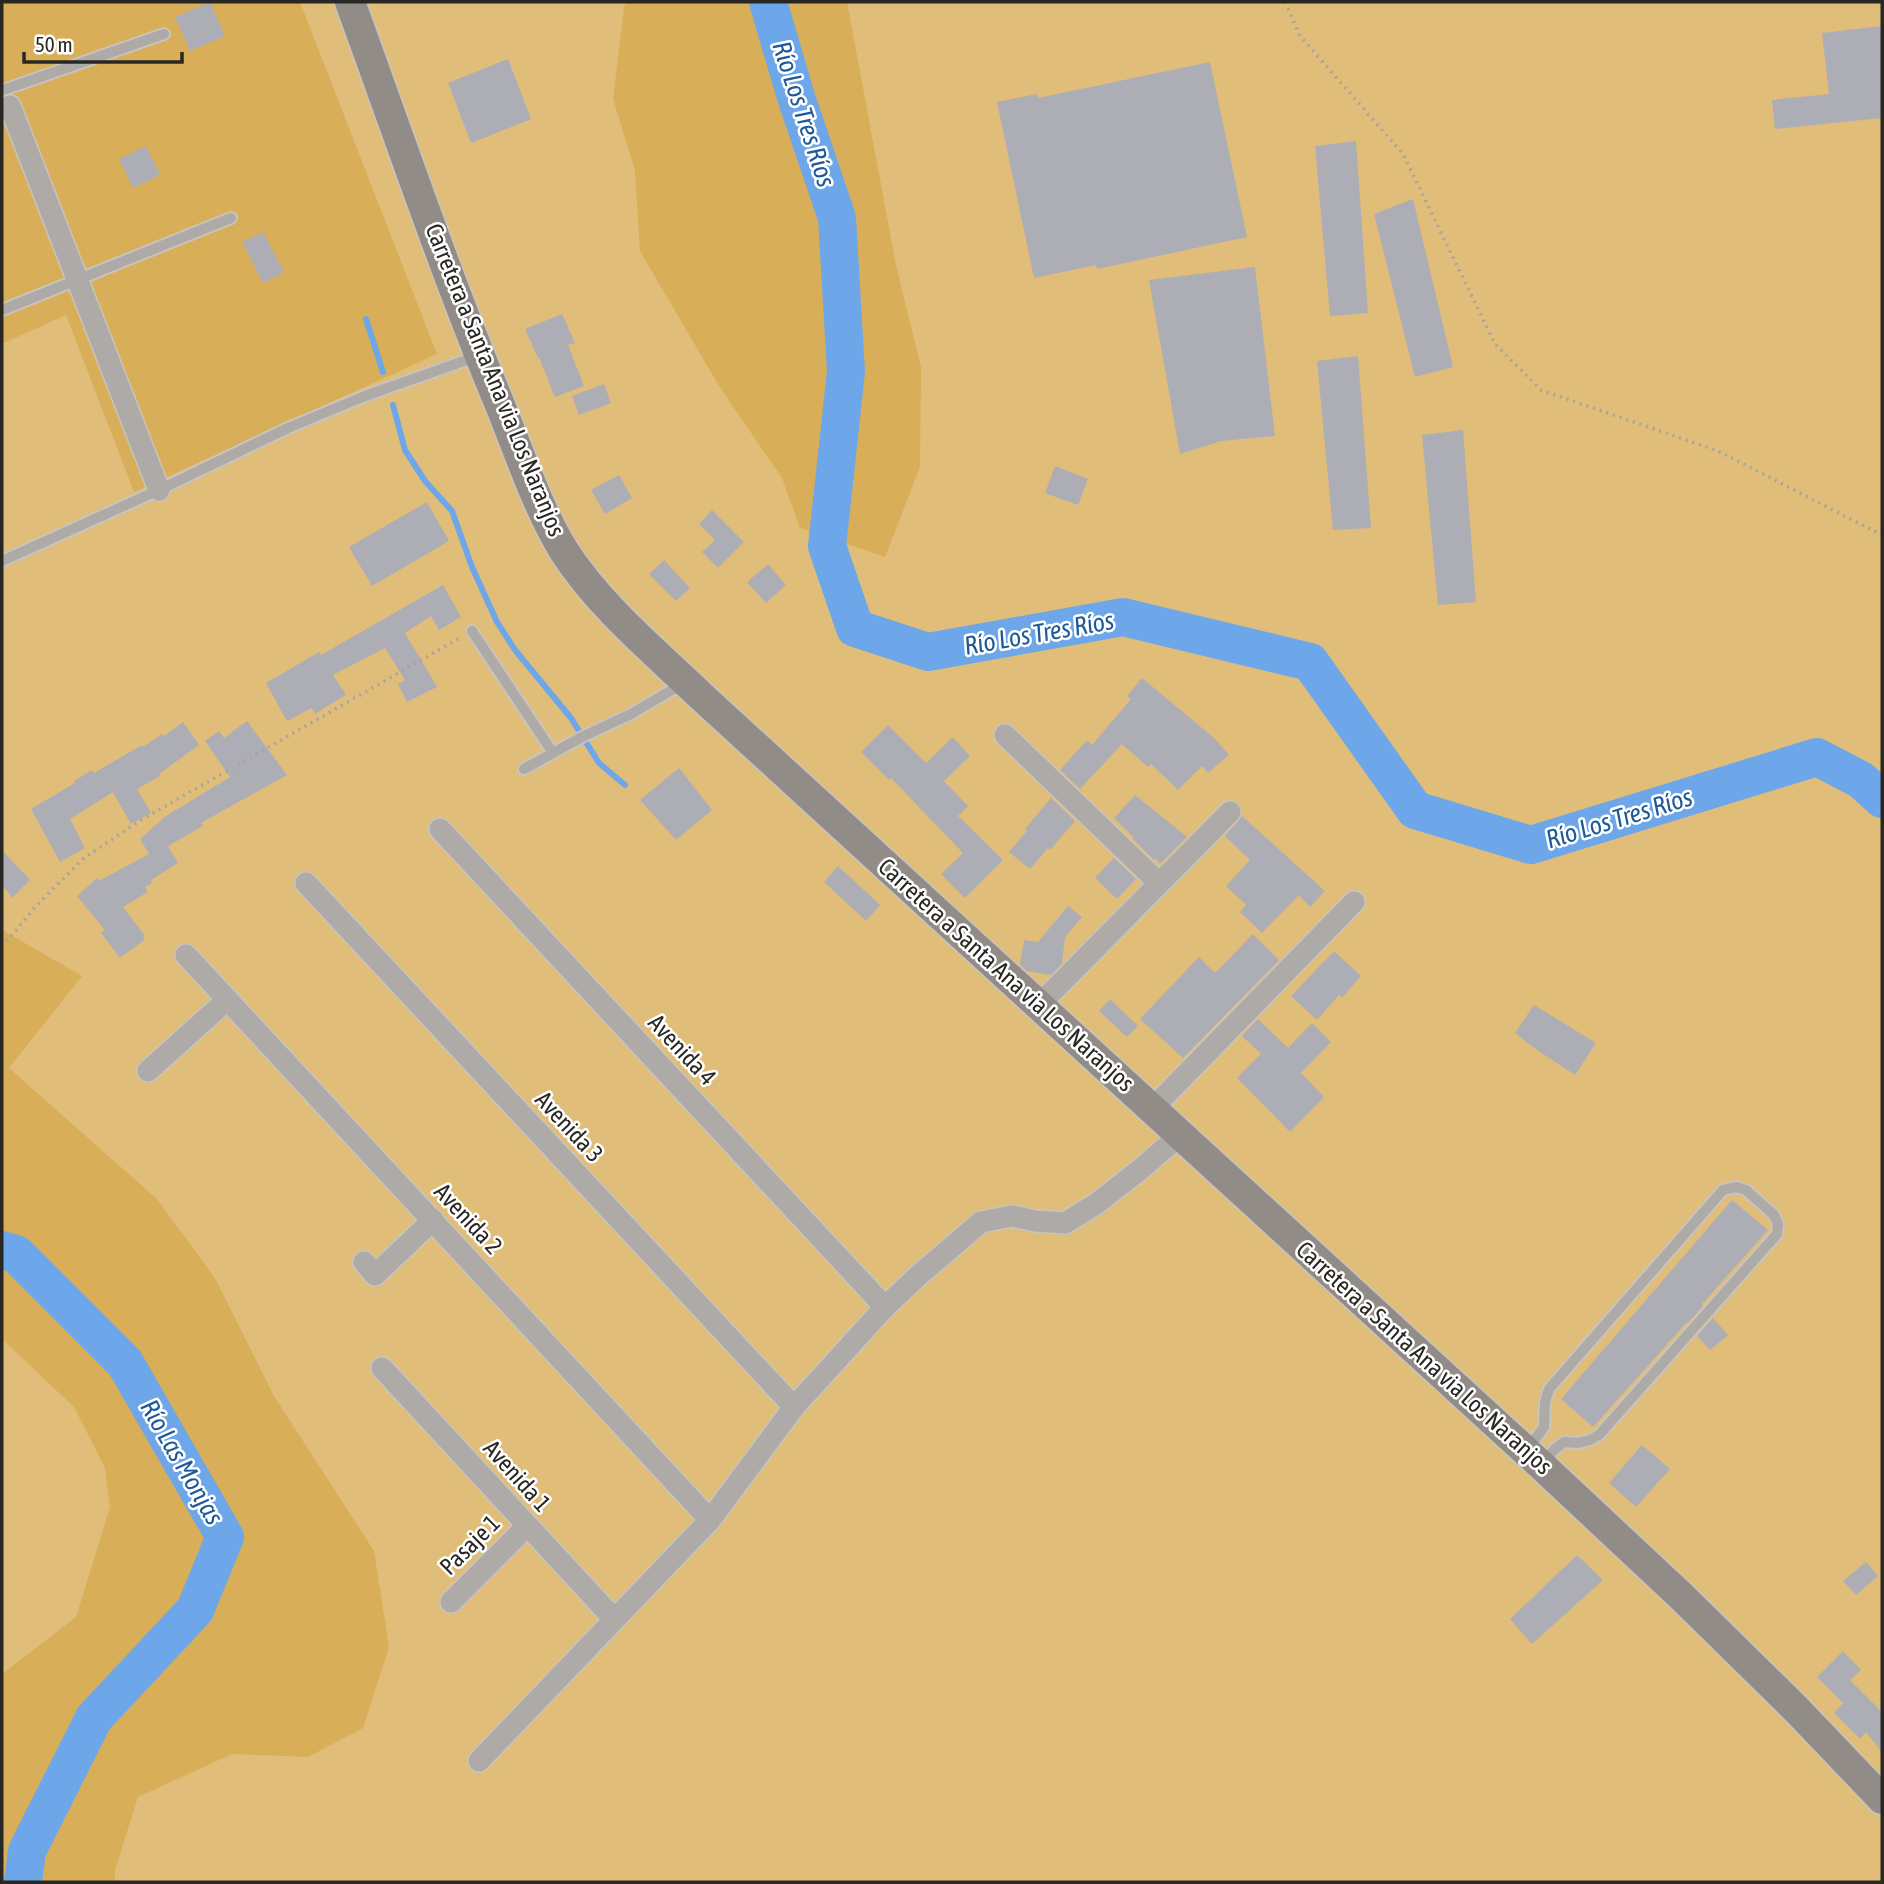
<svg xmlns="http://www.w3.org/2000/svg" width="1884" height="1884" font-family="'Asap Condensed',sans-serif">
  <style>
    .green { fill: #e0be7a }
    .forest { fill: #d8ae59 }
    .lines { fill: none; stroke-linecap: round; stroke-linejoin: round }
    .stream { stroke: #6ea7e9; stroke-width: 6 }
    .river { stroke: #6ea7e9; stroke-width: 38 }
    .building { fill: #adadb6 }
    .lane-casing { stroke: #c9c4bc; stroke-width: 14 }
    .street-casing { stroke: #c9c4bc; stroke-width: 24 }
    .secondary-casing { stroke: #c9c4bc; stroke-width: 33 }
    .path { stroke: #a8a49d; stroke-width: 3.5; stroke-dasharray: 2 5; stroke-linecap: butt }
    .lane { stroke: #adaaa7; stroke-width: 10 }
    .street { stroke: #adaaa7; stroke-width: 21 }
    .secondary { stroke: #918c88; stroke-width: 30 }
    .labels { text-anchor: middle; stroke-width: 5; stroke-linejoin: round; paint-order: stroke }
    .street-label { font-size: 24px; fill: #282723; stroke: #fff }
    .water-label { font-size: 26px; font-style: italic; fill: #1f5996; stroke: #fff }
  </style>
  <rect width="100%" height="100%" fill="#ece7de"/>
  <rect class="green" x="2" y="2" width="1880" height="1880"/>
  <g class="forest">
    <path d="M2 2H300L437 354 134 492 66 315 2 344Z"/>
    <path d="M627 2H847L896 265 921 367 920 467 885 557 800 528 782 478 719 386 640 251 635 170 613 99 624 7Z"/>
    <path d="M2 930 82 976 9 1068 157 1199 215 1278 274 1396 374 1551 389 1647 363 1728 308 1757 232 1754 138 1797 115 1870V1882H2V1674L76 1617 110 1507 105 1468 74 1407 2 1339Z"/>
  </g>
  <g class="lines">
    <g class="stream">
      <path d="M366 319 383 372"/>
      <path d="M393 405 405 450 425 481 452 511 472 567 497 622 515 650 571 718 599 763 625 785"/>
    </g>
    <g class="river">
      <path d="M768 2 796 97 837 218 846 372 827 546 855 628 928 652 1123 617 1310 662 1415 810 1531 845 1817 757 1861 780 1882 799"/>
      <path d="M2 1250 16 1254 125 1363 225 1537 195 1610 94 1718 27 1851 23 1882"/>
    </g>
  </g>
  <g class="building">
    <path d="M210 2 225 36 190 51 175 17Z"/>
    <path d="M1882 26V118L1775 129 1772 100 1829 94 1822 33Z"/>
    <path d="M508 59 531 119 471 143 448 83Z"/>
    <path d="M1210 62 1247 237 1097 269 1096 265 1034 278 997 102 1037 94 1038 98Z"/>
    <path d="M1356 141 1368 313 1330 316 1315 146Z"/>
    <path d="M146 146 160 175 133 188 119 159Z"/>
    <path d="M1413 199 1453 367 1415 377 1374 214Z"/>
    <path d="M263 232 284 272 263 283 242 242Z"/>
    <path d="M1255 267 1275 436 1221 441 1180 454 1149 280Z"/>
    <path d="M562 314 575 343 568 345 584 386 555 397 539 357 538 358 525 329Z"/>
    <path d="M1358 356 1371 528 1333 530 1317 361Z"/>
    <path d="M604 384 611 403 579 415 572 396Z"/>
    <path d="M1463 430 1476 602 1438 605 1422 435Z"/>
    <path d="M1055 466 1088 479 1078 505 1045 493Z"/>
    <path d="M619 475 632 498 605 514 591 490Z"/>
    <path d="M427 502 449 541 372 586 349 547Z"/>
    <path d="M712 510 744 542 718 568 702 552 715 540 699 524Z"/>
    <path d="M664 560 690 588 676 601 649 574Z"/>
    <path d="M768 564 786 585 766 603 747 582Z"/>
    <path d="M443 585 461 617 439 630 431 616 405 633 437 687 407 702 398 684 405 680 385 648 333 675 346 695 315 714 312 708 287 721 266 683 319 652 321 655Z"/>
    <path d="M1142 678 1214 738 1229 755 1208 773 1202 766 1178 790 1151 764 1148 767 1122 744 1080 789 1060 770 1087 740 1092 745 1131 699 1127 696Z"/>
    <path d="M247 721 287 775 201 823 203 826 168 846 178 863 151 880 152 883 145 887 148 892 123 907 145 936 143 938 144 940 120 958 101 933 105 930 77 896 97 878 99 881 149 854 140 839 166 816 230 777 205 741 219 731 224 738Z"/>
    <path d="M183 722 199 745 159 774 160 776 137 789 151 813 131 824 113 792 70 819 85 848 60 862 31 809 75 783 74 781 92 770 94 773 142 745 143 747 162 734 164 736Z"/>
    <path d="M888 725 926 763 953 737 970 756 944 781 968 806 958 816 1003 860 965 898 941 874 963 853 891 778 889 780 861 752Z"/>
    <path d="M679 768 712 810 676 840 640 800Z"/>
    <path d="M1135 795 1187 837 1160 864 1155 858 1154 860 1132 838 1133 837 1114 818Z"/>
    <path d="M1051 798 1075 821 1050 850 1048 848 1030 869 1009 852 1027 831 1025 829Z"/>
    <path d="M1242 816 1325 891 1310 907 1299 895 1262 933 1240 912 1246 905 1226 886 1250 860 1225 836Z"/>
    <path d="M2 850 30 880 12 898 2 884Z"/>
    <path d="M1114 858 1136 879 1117 899 1095 878Z"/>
    <path d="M838 866 880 905 866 921 824 882Z"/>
    <path d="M1068 906 1082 917 1065 937 1062 964 1051 975 1027 971 1020 964 1024 940 1038 942Z"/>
    <path d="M1253 934 1279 960 1183 1058 1140 1019 1199 957 1215 973Z"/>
    <path d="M1334 951 1361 976 1342 998 1339 995 1317 1020 1291 996Z"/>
    <path d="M1110 999 1138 1026 1127 1037 1099 1011Z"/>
    <path d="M1534 1005 1596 1043 1575 1075 1537 1050 1515 1033Z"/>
    <path d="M1258 1019 1288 1048 1312 1023 1331 1042 1301 1073 1324 1097 1290 1132 1237 1078 1261 1054 1242 1036Z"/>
    <path d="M1732 1200 1768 1230 1702 1304 1703 1306 1687 1324 1686 1323 1593 1427 1561 1399Z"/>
    <path d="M1713 1318 1728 1335 1710 1350 1697 1336Z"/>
    <path d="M1642 1445 1670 1469 1636 1507 1609 1483Z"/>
    <path d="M1577 1555 1603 1580 1532 1644 1510 1619Z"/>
    <path d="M1866 1562 1878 1576 1856 1595 1843 1581Z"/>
    <path d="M1843 1651 1861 1670 1850 1680 1882 1712V1752L1866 1732 1860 1739 1834 1713 1843 1703 1817 1677Z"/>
  </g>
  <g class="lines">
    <g class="lane-casing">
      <g id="lane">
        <path d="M6 89 164 34"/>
        <path d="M2 310 231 218"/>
        <path d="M2 561 159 490 288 428 365 396 478 356"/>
        <path d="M472 631 553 753"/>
        <path d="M524 769 582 737 631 714 684 683"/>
        <path d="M1528 1449 1544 1427 1545 1402 1549 1389 1723 1190 1736 1187 1746 1190 1774 1215 1778 1224 1777 1234 1599 1435 1590 1440 1578 1443 1564 1442 1555 1449 1543 1463"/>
      </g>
    </g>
    <g class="street-casing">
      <g id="street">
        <path d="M10 106 159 490"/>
        <path d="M1005 735 1159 883"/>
        <path d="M440 829 885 1307"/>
        <path d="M306 883 794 1407"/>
        <path d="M186 955 710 1520"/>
        <path d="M1039 1005 1230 812"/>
        <path d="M148 1071 227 1000"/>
        <path d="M1152 1109 1354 902"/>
        <path d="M364 1262 375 1275 433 1220"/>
        <path d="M382 1368 614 1619"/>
        <path d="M451 1602 527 1526"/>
        <path d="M479 1761 710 1520 794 1407 885 1307 919 1275 981 1222 1012 1216 1035 1221 1065 1223 1096 1204 1142 1168 1180 1135"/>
      </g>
    </g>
    <g class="secondary-casing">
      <path id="secondary" d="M350 2C399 136 445 273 500 405 519 452 538 509 564 551 600 607 655 652 702 697L1541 1465 1681 1596 1797 1710 1882 1799"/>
    </g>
    <g class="path">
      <path d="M1285 2 1300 36 1403 154 1495 344 1541 390 1718 451 1882 535"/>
      <path d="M2 947 36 906 84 858 141 820 458 639"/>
    </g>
    <use href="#lane" class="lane"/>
    <use href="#street" class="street"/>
    <use href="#secondary" class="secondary"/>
  </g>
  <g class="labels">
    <g class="street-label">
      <text transform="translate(495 380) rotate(68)" y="8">Carretera a Santa Ana via Los Naranjos</text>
      <text transform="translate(1006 975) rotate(42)" y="8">Carretera a Santa Ana via Los Naranjos</text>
      <text transform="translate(682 1050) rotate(47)" y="8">Avenida 4</text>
      <text transform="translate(569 1127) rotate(47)" y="8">Avenida 3</text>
      <text transform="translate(468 1219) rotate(47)" y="8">Avenida 2</text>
      <text transform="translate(1424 1358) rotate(42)" y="8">Carretera a Santa Ana via Los Naranjos</text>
      <text transform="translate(517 1476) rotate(48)" y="8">Avenida 1</text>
      <text transform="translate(470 1545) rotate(-45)" y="8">Pasaje 1</text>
    </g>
    <g class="water-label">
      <text transform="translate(804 114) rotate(72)" y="9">Río Los Tres Ríos</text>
      <text transform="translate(1039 633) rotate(-10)" y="9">Río Los Tres Ríos</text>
      <text transform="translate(1619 818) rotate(-17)" y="9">Río Los Tres Ríos</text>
      <text transform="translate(182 1462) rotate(60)" y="9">Río Las Monjas</text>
    </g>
  </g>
  <rect width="1884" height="1884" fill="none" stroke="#282723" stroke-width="7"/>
  <path d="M24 52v10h158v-10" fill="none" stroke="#282723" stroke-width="3.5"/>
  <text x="35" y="52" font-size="21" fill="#282723" stroke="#ffffff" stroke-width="5" paint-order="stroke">50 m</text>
</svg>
